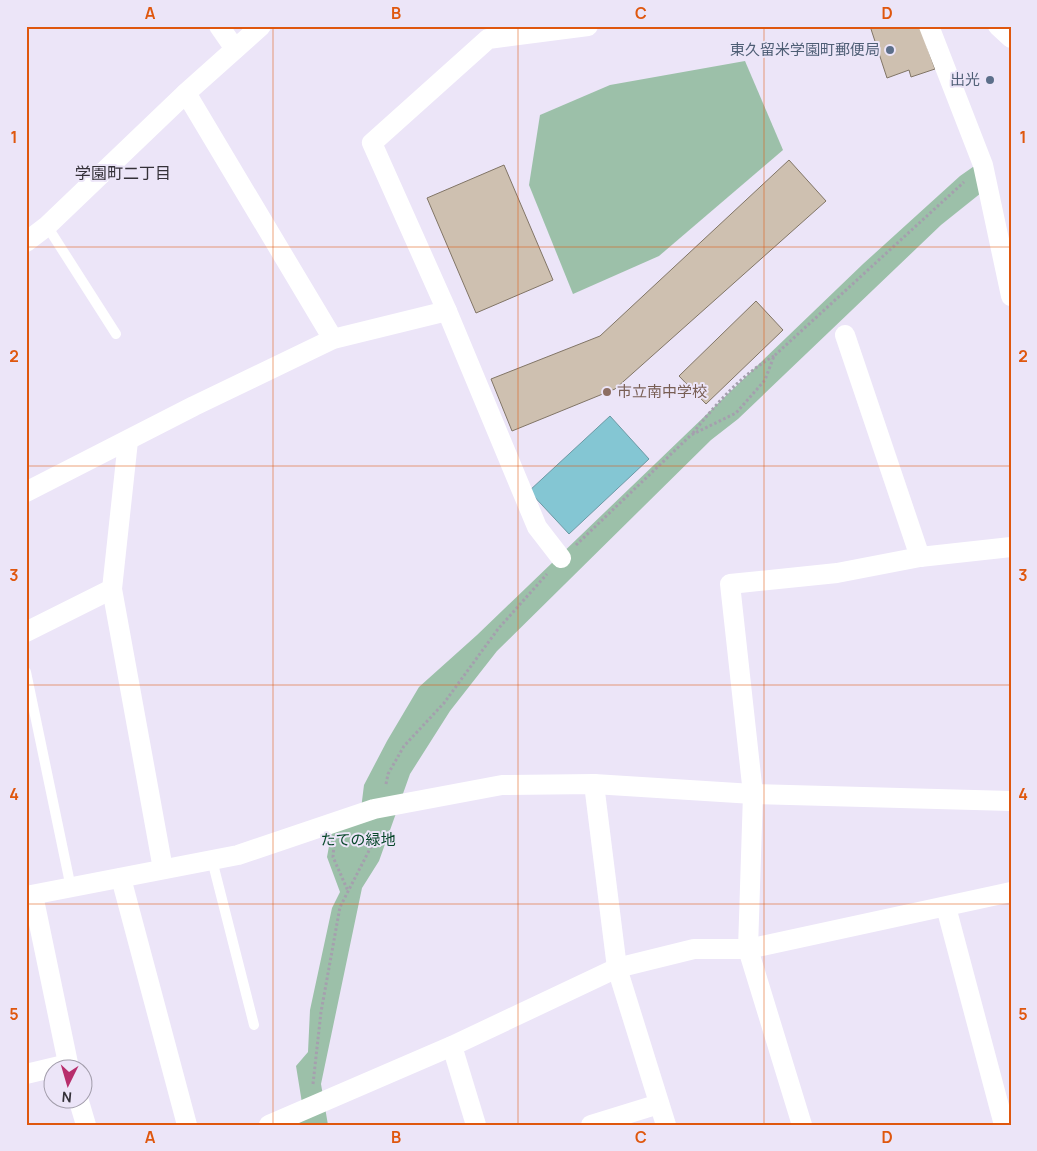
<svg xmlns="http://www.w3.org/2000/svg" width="1037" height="1151" font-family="Manrope,'Noto Sans JP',sans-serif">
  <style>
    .green { fill: #9cc0a9 }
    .water { fill: #84c6d3; stroke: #6c99a4 }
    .building { fill: #cec0b0; stroke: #817566 }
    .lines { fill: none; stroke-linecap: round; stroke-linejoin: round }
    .path { stroke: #a59fae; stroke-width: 3; stroke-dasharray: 2.5 2.5; stroke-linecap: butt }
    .service { stroke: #fff; stroke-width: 10 }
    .minor { stroke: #fff; stroke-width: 20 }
    .grid { fill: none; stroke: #df570e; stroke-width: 1; stroke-opacity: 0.55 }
    .service-dot { fill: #5c6f8a; stroke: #ece5f8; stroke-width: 2 }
    .education-dot { fill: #8d6e63; stroke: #ece5f8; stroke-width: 2 }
    .labels { text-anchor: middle; stroke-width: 4; stroke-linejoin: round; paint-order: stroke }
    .service-label { font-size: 15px; fill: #4e5e75; stroke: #ece5f8; text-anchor: end }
    .education-label { font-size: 15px; fill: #785e54; stroke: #ece5f8; text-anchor: start }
    .park-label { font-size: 15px; fill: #08482b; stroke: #ece5f8 }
    .neighbourhood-label { font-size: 16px; fill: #343138; stroke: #ece5f8 }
    .neatline { fill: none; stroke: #df570e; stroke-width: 2 }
    .grid-label { font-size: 16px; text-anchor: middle; font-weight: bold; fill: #df570e }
  </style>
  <rect width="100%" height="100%" fill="#ece5f8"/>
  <g class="green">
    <path d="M745 61 783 150 659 256 573 294 529 185 540 115 610 85Z"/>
    <path d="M980 162 986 189 941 225 738 419 711 440 497 651 450 711 410 774 379 861 362 888 321 1084 328 1125H284L302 1103 296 1066 308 1052 310 1010 332 908 340 892 327 857 334 819 361 809 364 785 387 741 419 687 477 635 863 264 960 176Z"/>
  </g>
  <path class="water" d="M610 416 649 459 569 534 529 491Z"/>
  <g class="building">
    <path d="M870 26H920L935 69 911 77 909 70 887 78Z"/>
    <path d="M789 160 826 201 615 389 512 431 491 379 600 336Z"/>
    <path d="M504 165 553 280 476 313 427 198Z"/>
    <path d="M756 301 783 330 706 404 679 376Z"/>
  </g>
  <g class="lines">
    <g class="path">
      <path d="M693 433C716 404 742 374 774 356"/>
      <path d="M576 545 691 435 736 413 765 380 774 356 964 182"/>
      <path d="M386 784 388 774 404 746 444 703 498 629 547 574"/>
      <path d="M334 845 333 857 348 891"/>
      <path d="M313 1084 321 1012 340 907 375 839V830"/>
    </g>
    <g class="service">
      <path d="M47 226 116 334"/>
      <path d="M26 672 71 888"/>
      <path d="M212 860 254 1025"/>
    </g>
    <g class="minor">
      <path d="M219 26 235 49"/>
      <path d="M929 26 983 165 1011 296"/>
      <path d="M998 26 1011 38"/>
      <path d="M186 93 333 339"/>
      <path d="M26 242 47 226 186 93 261 26"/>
      <path d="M845 335 920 557"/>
      <path d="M128 441 112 589 163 869"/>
      <path d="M26 492 194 406 333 339 447 311"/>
      <path d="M561 558 537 527 447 311 372 143 488 39 588 26"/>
      <path d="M26 632 112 589"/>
      <path d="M594 784 617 968 666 1125"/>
      <path d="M121 878 187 1125"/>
      <path d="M33 895 69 1068"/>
      <path d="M26 896 238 855 374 809 502 785 594 784 753 794 1011 801"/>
      <path d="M946 907 1004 1125"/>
      <path d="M452 1046 476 1125"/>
      <path d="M26 1074 68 1064"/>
      <path d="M78 1098 86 1125"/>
      <path d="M269 1125 452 1046 617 968 694 949H748L1011 892"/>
      <path d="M591 1125 659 1104"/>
      <path d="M802 1125 748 949 753 794 730 584 837 573 920 557 1011 547"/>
    </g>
  </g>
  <path class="grid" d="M273 26V1125M518 26V1125M764 26V1125M26 247H1011M26 466H1011M26 685H1011M26 904H1011"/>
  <g class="service-dot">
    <circle cx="890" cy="50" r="5"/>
    <circle cx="990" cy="80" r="5"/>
  </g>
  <circle class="education-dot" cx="607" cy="392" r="5"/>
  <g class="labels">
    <g class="service-label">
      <text x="880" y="55">東久留米学園町郵便局</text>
      <text x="980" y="85">出光</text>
    </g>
    <g class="education-label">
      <text x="617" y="397">市立南中学校</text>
    </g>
    <g class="park-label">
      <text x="358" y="845">たての緑地</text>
    </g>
    <g class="neighbourhood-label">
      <text x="123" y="179">学園町二丁目</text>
    </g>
  </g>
  <rect width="1037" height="1151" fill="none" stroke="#ece5f8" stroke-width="55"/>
  <g transform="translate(68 1084) rotate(185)"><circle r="24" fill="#ece5f8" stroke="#a29dab"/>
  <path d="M0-4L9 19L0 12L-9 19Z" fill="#b72e6c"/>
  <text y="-8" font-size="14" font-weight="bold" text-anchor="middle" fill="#343138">N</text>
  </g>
  <rect x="28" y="28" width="982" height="1096" class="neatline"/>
  <g class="grid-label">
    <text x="150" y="19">A</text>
    <text x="396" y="19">B</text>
    <text x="641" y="19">C</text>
    <text x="887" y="19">D</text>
    <text x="14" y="143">1</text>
    <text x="1023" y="143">1</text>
    <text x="14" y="362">2</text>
    <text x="1023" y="362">2</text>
    <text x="14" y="581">3</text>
    <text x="1023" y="581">3</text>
    <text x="14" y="800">4</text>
    <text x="1023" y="800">4</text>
    <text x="14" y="1020">5</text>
    <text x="1023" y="1020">5</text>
    <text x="150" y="1143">A</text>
    <text x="396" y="1143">B</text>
    <text x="641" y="1143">C</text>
    <text x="887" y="1143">D</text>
  </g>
</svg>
